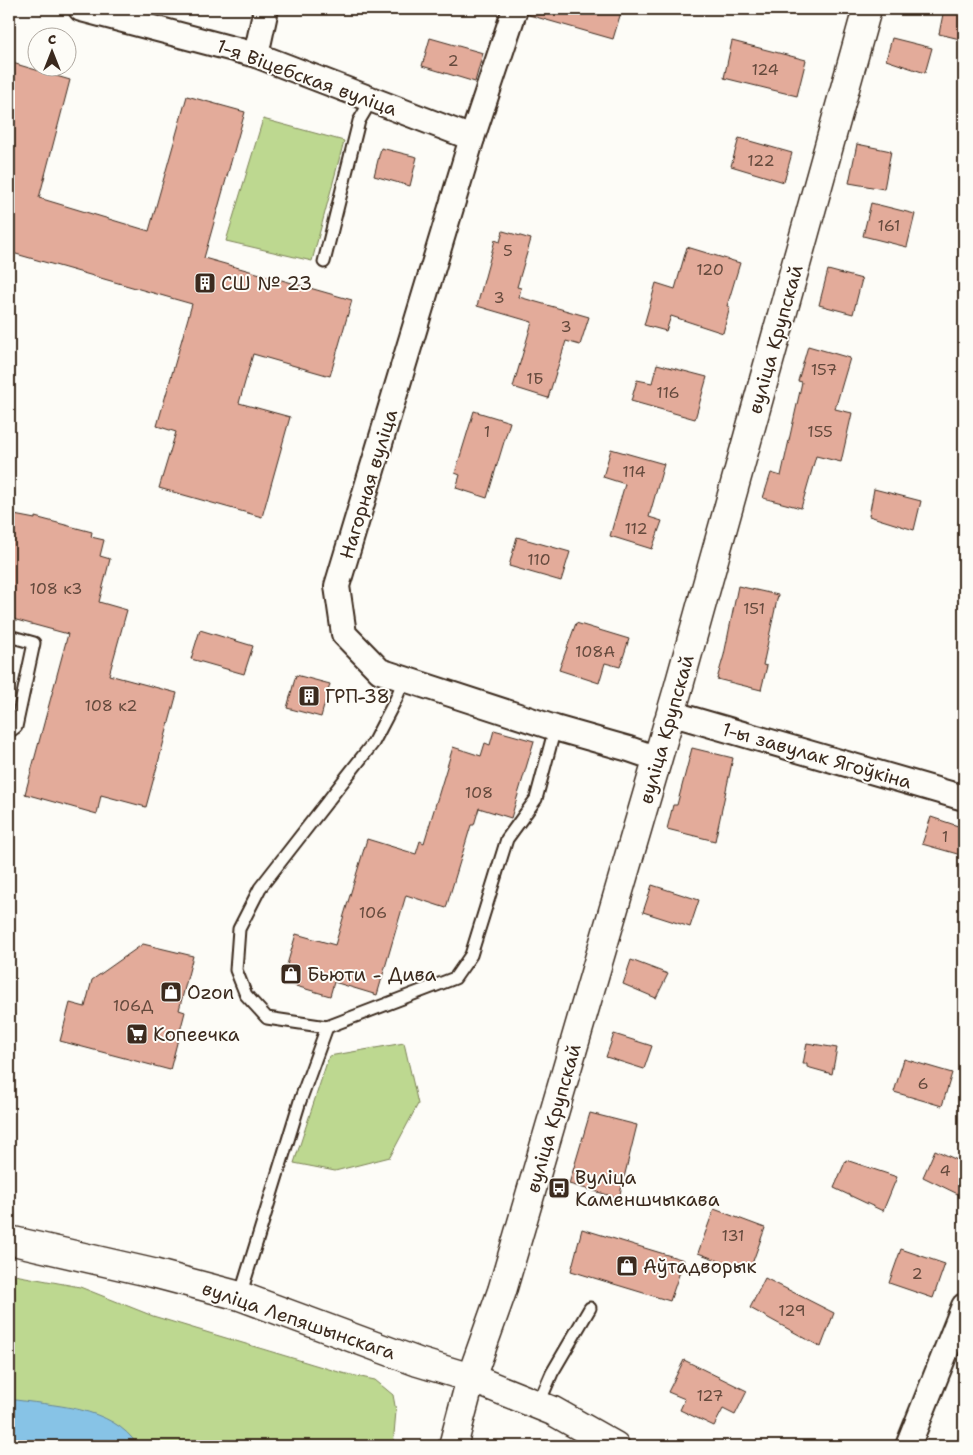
<svg xmlns="http://www.w3.org/2000/svg" width="973" height="1455" font-family="'Shantell Sans',sans-serif">
  <style>
    .green { fill: #bdd890; stroke: #7c8157 }
    .water { fill: #87c3e6; stroke: #698696 }
    .building { fill: #e3ab9a; stroke: #3b2a1e }
    .lines { fill: none; stroke-linecap: round; stroke-linejoin: round }
    .service-casing { stroke: #3b2a1e; stroke-width: 15 }
    .minor-casing { stroke: #3b2a1e; stroke-width: 28 }
    .tertiary-casing { stroke: #3b2a1e; stroke-width: 31 }
    .primary-casing { stroke: #3b2a1e; stroke-width: 31 }
    .service { stroke: #fdfcf7; stroke-width: 11 }
    .minor { stroke: #fdfcf7; stroke-width: 24 }
    .tertiary { stroke: #fdfcf7; stroke-width: 28 }
    .primary { stroke: #fdfcf7; stroke-width: 28 }
    .labels { text-anchor: middle; stroke-width: 4; stroke-linejoin: round; paint-order: stroke }
    .number-label { font-size: 16px; fill: #654a3d }
    .street-label { font-size: 19px; fill: #3b2a1e; stroke: #fdfcf7 }
    .poi-label { font-size: 19px; fill: #3b2a1e; stroke: #fdfcf7; text-anchor: start }
  </style>
  <rect width="100%" height="100%" fill="#fdfcf7"/>
  <filter id="ink" filterUnits="userSpaceOnUse"><feTurbulence type="fractalNoise" baseFrequency=".02" numOctaves="2"/><feDisplacementMap in="SourceGraphic" scale="10" xChannelSelector="R" yChannelSelector="G"/><feConvolveMatrix kernelMatrix="1 2 1 2 8 2 1 2 1" color-interpolation-filters="sRGB"/></filter>
  <g filter="url(#ink)">
    <g class="green">
      <path d="M263 119 344 141 312 261 226 241Z"/>
      <path d="M404 1043 418 1104 390 1157 335 1171 294 1163 329 1056Z"/>
      <path d="M9 1274 80 1287 153 1316 342 1373 375 1380 393 1395 396 1411 393 1446H9Z"/>
    </g>
    <path class="water" d="M9 1399C52 1406 112 1405 138 1446H9Z"/>
    <g class="building">
      <path d="M529 9H622L613 39 529 15Z"/>
      <path d="M944 9H964V40L939 34Z"/>
      <path d="M430 38 483 53 475 82 422 66Z"/>
      <path d="M892 38 932 48 925 73 886 60Z"/>
      <path d="M732 41 806 60 797 96 724 78Z"/>
      <path d="M9 62 70 80 39 198 149 231 187 96 245 112 204 258 352 300 330 376 253 354 239 403 290 417 262 517 159 488 176 432 157 426 192 304 9 252Z"/>
      <path d="M739 138 792 153 784 182 731 166Z"/>
      <path d="M857 144 891 151 884 189 849 183Z"/>
      <path d="M381 148 417 157 410 186 374 176Z"/>
      <path d="M871 203 915 214 907 247 863 236Z"/>
      <path d="M503 231 531 239 517 287 521 288 519 297 589 317 580 345 566 341 548 398 513 387 532 322 477 306 495 240 500 242Z"/>
      <path d="M687 247 740 263 727 306 730 307 723 333 671 316 666 331 644 325 656 283 675 289Z"/>
      <path d="M828 270 862 279 853 314 819 305Z"/>
      <path d="M808 346 850 358 835 409 852 413 841 462 816 456 801 508 763 498 771 473 781 476 802 382 798 381Z"/>
      <path d="M657 364 707 377 695 419 631 401 637 380 652 383Z"/>
      <path d="M474 411 510 422 487 498 456 488 460 475 455 473Z"/>
      <path d="M611 449 664 464 649 517 662 521 652 549 610 536 625 484 603 477Z"/>
      <path d="M874 489 921 501 914 530 869 516Z"/>
      <path d="M9 514 35 519V517L92 532 91 537 104 540 100 556 110 559 99 602 127 610 109 675 177 693 146 807 101 795 97 814 25 794 68 634 9 618Z"/>
      <path d="M517 537 570 552 561 581 509 566Z"/>
      <path d="M738 586 778 595 763 665 767 666 761 690 717 679 724 655Z"/>
      <path d="M576 623 629 639 620 667 605 663 599 683 559 670Z"/>
      <path d="M200 630 253 646 244 674 191 659Z"/>
      <path d="M296 675 330 684 321 717 287 708Z"/>
      <path d="M494 730 534 741 511 818 479 808 474 825H471L446 908 406 895 377 995 334 982 330 996 282 982 296 934 335 945 367 839 416 854 420 841 424 843 453 747 481 756 485 743 490 745Z"/>
      <path d="M692 748 733 758 715 841 667 829 673 805H677Z"/>
      <path d="M931 817 964 828V844L961 855 922 844Z"/>
      <path d="M652 885 699 900 690 927 643 912Z"/>
      <path d="M143 944 193 956 179 1010 185 1012 170 1070 60 1041 70 1003 85 1007 92 980Z"/>
      <path d="M631 960 668 974 656 998 623 984Z"/>
      <path d="M614 1034 652 1046 644 1069 606 1057Z"/>
      <path d="M807 1043 837 1048 832 1074 807 1067V1064H803Z"/>
      <path d="M904 1059 952 1073 942 1106 894 1092Z"/>
      <path d="M590 1113 637 1125 619 1198 569 1184Z"/>
      <path d="M935 1150 964 1163V1197L923 1177Z"/>
      <path d="M846 1160 897 1177 883 1211 834 1188Z"/>
      <path d="M714 1209 765 1228 749 1272 698 1253Z"/>
      <path d="M582 1229 684 1260 670 1301 571 1271Z"/>
      <path d="M901 1249 945 1264 933 1298 889 1283Z"/>
      <path d="M765 1278 834 1313 821 1347 750 1308Z"/>
      <path d="M684 1360 747 1391 735 1415 723 1409 714 1426 680 1410 685 1399 668 1392Z"/>
    </g>
    <g class="lines">
      <g class="service-casing">
        <g id="service">
          <path d="M324 262 359 121 372 99"/>
          <path d="M9 636 34 643 16 727 9 732"/>
          <path d="M404 679 396 699 373 743 260 888 239 929 236 970 246 995 267 1018 327 1027 455 978 471 955 507 839 536 799 555 728"/>
          <path d="M240 1296 300 1101 327 1027"/>
          <path d="M538 1405 552 1373 590 1308"/>
        </g>
      </g>
      <g class="minor-casing">
        <g id="minor">
          <path d="M81 9 256 55 472 138"/>
          <path d="M515 9 472 138 337 586 344 634 380 671 555 728 629 749 658 759"/>
          <path d="M256 55 266 9"/>
          <path d="M670 713 964 798"/>
          <path d="M908 1446 964 1306"/>
        </g>
      </g>
      <g class="tertiary-casing">
        <path id="tertiary" d="M471 1378 553 1411 615 1446"/>
      </g>
      <g class="primary-casing">
        <g id="primary">
          <path d="M9 1240 153 1273 240 1296 418 1362 471 1378"/>
          <path d="M453 1446 471 1378 502 1291 678 689 867 9"/>
        </g>
      </g>
      <use href="#service" class="service"/>
      <use href="#minor" class="minor"/>
      <use href="#tertiary" class="tertiary"/>
      <use href="#primary" class="primary"/>
    </g>
  </g>
  <defs>
    <g id="building-square" transform="scale(1.125)"><rect x="-9" y="-9" width="18" height="18" rx="4" fill="#3b2a1e" stroke="#fdfcf7"/><path d="M-4-6H4V6H1V3H-1V6H-4ZM-2.5-4.3h1.7v1.8h-1.7ZM.8-4.3h1.7v1.8H.8ZM-2.5-1h1.7V.8h-1.7ZM.8-1h1.7V.8H.8Z" fill="#fff"/></g>
    <g id="shop-square" transform="scale(1.125)"><rect x="-9" y="-9" width="18" height="18" rx="4" fill="#3b2a1e" stroke="#fdfcf7"/><path d="M-5-2.5h2.3a2.7 3.5 0 0 1 5.4 0H5L5.5 6h-11ZM-1.5-2.5h3a1.5 2.3 0 0 0-3 0Z" fill="#fff"/></g>
    <g id="supermarket-square" transform="scale(1.125)"><rect x="-9" y="-9" width="18" height="18" rx="4" fill="#3b2a1e" stroke="#fdfcf7"/><path d="M-6-5.5h2.5l.6 2H6L4.5 2H-2.5L-4.4-4H-6ZM-1.5 3.2a1.3 1.3 0 1 0 .1 0ZM3 3.2a1.3 1.3 0 1 0 .1 0Z" fill="#fff"/></g>
    <g id="bus-square" transform="scale(1.125)"><rect x="-9" y="-9" width="18" height="18" rx="4" fill="#3b2a1e" stroke="#fdfcf7"/><path d="M-5-6H5V4H4V6H2V4H-2V6H-4V4H-5ZM-3.5-4V0h7V-4ZM-3.5 1.2v1.5H-2V1.2ZM2 1.2v1.5H3.5V1.2Z" fill="#fff"/></g>
  </defs>
  <g fill-rule="evenodd">
    <use href="#building-square" x="205" y="283"/>
    <use href="#building-square" x="309" y="696"/>
    <use href="#shop-square" x="291" y="974"/>
    <use href="#shop-square" x="171" y="992"/>
    <use href="#supermarket-square" x="137" y="1034"/>
    <use href="#bus-square" x="559" y="1188"/>
    <use href="#shop-square" x="627" y="1266"/>
  </g>
  <g class="labels">
    <g class="number-label">
      <text x="453" y="66">2</text>
      <text x="765" y="75">124</text>
      <text x="761" y="166">122</text>
      <text x="889" y="231">161</text>
      <text x="508" y="256">5</text>
      <text x="710" y="275">120</text>
      <text x="499" y="303">3</text>
      <text x="566" y="332">3</text>
      <text x="824" y="375">157</text>
      <text x="535" y="384">1Б</text>
      <text x="668" y="398">116</text>
      <text x="487" y="437">1</text>
      <text x="820" y="437">155</text>
      <text x="634" y="477">114</text>
      <text x="636" y="534">112</text>
      <text x="539" y="565">110</text>
      <text x="56" y="594">108 к3</text>
      <text x="754" y="614">151</text>
      <text x="595" y="657">108А</text>
      <text x="111" y="711">108 к2</text>
      <text x="479" y="798">108</text>
      <text x="945" y="842">1</text>
      <text x="373" y="918">106</text>
      <text x="133" y="1011">106Д</text>
      <text x="923" y="1089">6</text>
      <text x="945" y="1176">4</text>
      <text x="733" y="1241">131</text>
      <text x="917" y="1279">2</text>
      <text x="792" y="1316">129</text>
      <text x="710" y="1401">127</text>
    </g>
    <g class="street-label">
      <text transform="translate(307 77) rotate(20)" y="7">1-я Віцебская вуліца</text>
      <text transform="translate(775 339) rotate(-74)" y="7">вуліца Крупскай</text>
      <text transform="translate(368 484) rotate(-73)" y="7">Нагорная вуліца</text>
      <text transform="translate(666 729) rotate(-74)" y="7">вуліца Крупскай</text>
      <text transform="translate(817 755) rotate(16)" y="7">1-ы завулак Ягоўкіна</text>
      <text transform="translate(553 1118) rotate(-74)" y="7">вуліца Крупскай</text>
      <text transform="translate(299 1320) rotate(19)" y="7">вуліца Лепяшынскага</text>
    </g>
    <g class="poi-label">
      <text x="221" y="290">СШ № 23</text>
      <text x="325" y="703">ГРП-38</text>
      <text x="307" y="981">Бьюти - Дива</text>
      <text x="187" y="999">Ozon</text>
      <text x="153" y="1041">Копеечка</text>
      <text x="575" y="1184">Вуліца<tspan x="575" dy="22">Каменшчыкава</tspan></text>
      <text x="643" y="1273">Аўтадворык</text>
    </g>
  </g>
  <rect width="973" height="1455" fill="none" stroke="#fdfcf7" stroke-width="30"/>
  <rect x="15" y="15" width="943" height="1425" fill="none" stroke="#3b2a1e" stroke-width="2" filter="url(#ink)"/>
  <g transform="translate(52 52)"><circle r="24" fill="#fdfcf7" stroke="#afa8a0"/>
  <path d="M0-4L9 19L0 12L-9 19Z" fill="#3b2a1e"/>
  <text y="-8" font-size="14" font-weight="bold" text-anchor="middle" fill="#3b2a1e">С</text>
  </g>
</svg>
